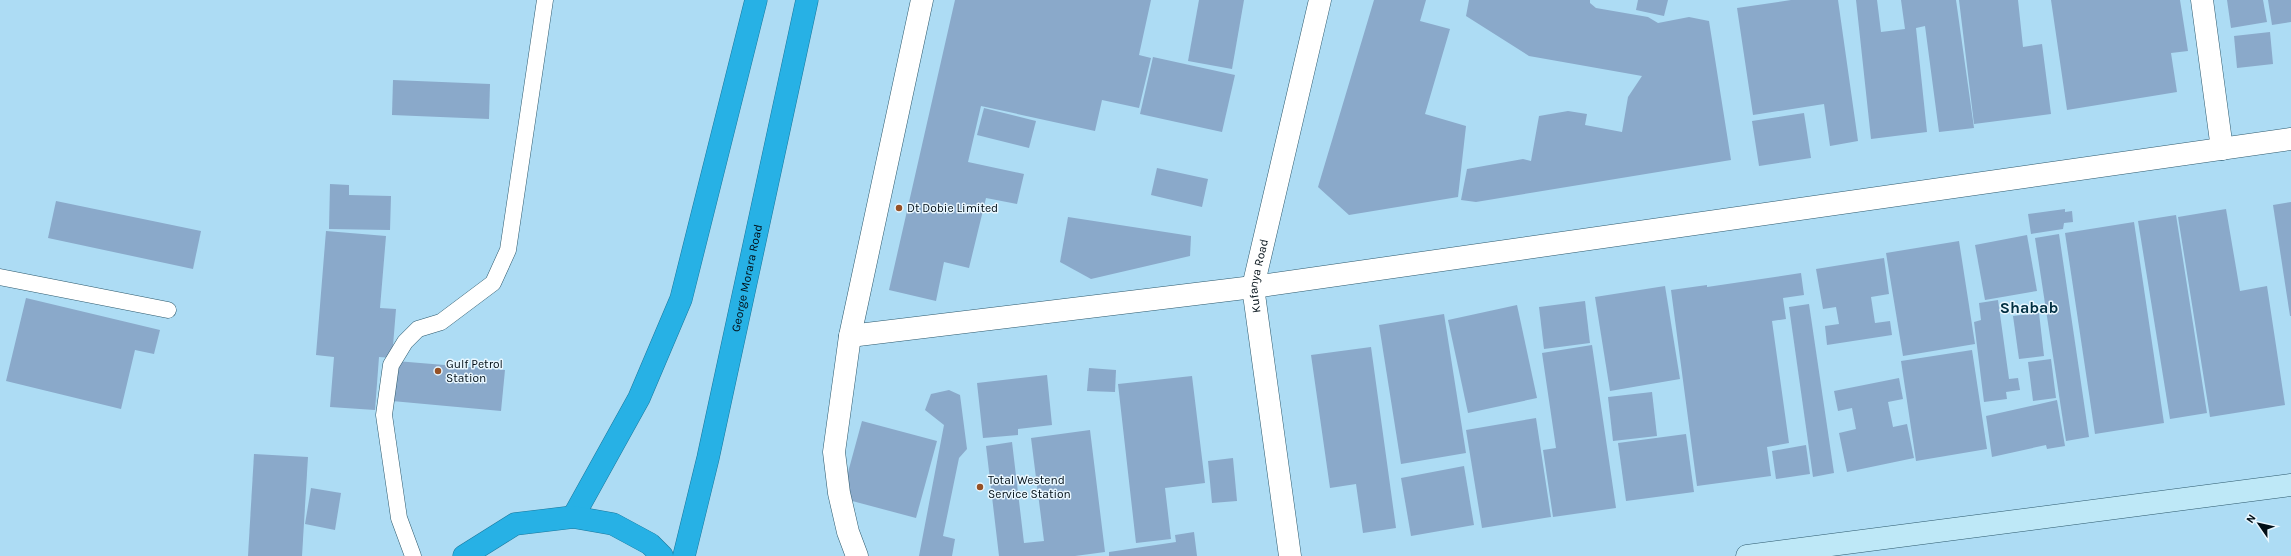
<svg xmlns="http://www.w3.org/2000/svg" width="2291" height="556" font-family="Karla,sans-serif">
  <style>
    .building { fill: #8aa9ca }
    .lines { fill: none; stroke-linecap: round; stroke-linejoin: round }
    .lane-casing { stroke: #2d596d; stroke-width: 17 }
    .street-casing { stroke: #2d596d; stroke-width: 23 }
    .secondary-casing { stroke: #2d596d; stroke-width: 23 }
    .highway-casing { stroke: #1a789d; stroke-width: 23 }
    .lane { stroke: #fff; stroke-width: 16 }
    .street { stroke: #fff; stroke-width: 22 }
    .secondary { stroke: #bee8f7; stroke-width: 22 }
    .highway { stroke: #27b1e5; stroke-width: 22 }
    .poi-dot { fill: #965126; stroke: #e9f7ff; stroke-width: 1.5 }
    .labels { text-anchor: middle; stroke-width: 3; stroke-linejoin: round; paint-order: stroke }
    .poi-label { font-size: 12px; fill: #010e16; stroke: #e9f7ff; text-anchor: start }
    .street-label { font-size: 12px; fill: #010e16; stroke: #e9f7ff }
    .district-label { font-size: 16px; font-weight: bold; fill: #002f42; stroke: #e9f7ff }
  </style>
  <rect width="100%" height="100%" fill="#addcf4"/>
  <g class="building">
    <path d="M955 0H1151L1139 55 1151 58 1139 108 1102 100 1095 131 981 106 968 162 1024 174 1017 204 986 198 969 268 944 262 936 301 889 290Z"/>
    <path d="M1199 0H1244L1232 69 1188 61Z"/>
    <path d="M1374 0H1426L1420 21 1450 29 1425 114 1466 126 1458 197 1349 215 1318 187Z"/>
    <path d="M1469 0H1590V3L1596 8 1648 17 1658 23 1689 17 1709 21 1731 160 1476 202 1461 200 1467 169 1523 159 1531 161 1539 116 1568 111 1587 114 1585 125 1622 132 1628 97 1642 76 1529 56 1466 16Z"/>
    <path d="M1638 0H1668L1664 16 1636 10Z"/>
    <path d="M1791 0H1838L1858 141 1830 146 1824 104 1753 115 1737 8Z"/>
    <path d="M1856 0H1877L1881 32 1905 29 1901 0H1956L1974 128 1939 132 1925 26 1916 28 1927 132 1871 139Z"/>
    <path d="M1959 0H2018L2023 47 2042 44 2051 114 1974 124Z"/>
    <path d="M2051 0H2180L2188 51 2171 53 2177 92 2067 110Z"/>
    <path d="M2227 0H2263L2267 22 2231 28Z"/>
    <path d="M2268 0H2291V22L2272 25Z"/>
    <path d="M2270 32 2273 64 2237 68 2234 36Z"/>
    <path d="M1153 57 1235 75 1222 132 1140 114Z"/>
    <path d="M393 80 490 84 489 119 392 115Z"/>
    <path d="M984 108 1036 121 1029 148 977 135Z"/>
    <path d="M1804 113 1811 158 1759 166 1752 121Z"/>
    <path d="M1157 168 1208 179 1202 207 1151 195Z"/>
    <path d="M330 184 349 185V195L391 196 390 230 329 229Z"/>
    <path d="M56 201 201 231 193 269 48 238Z"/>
    <path d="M2291 202V316H2290L2273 205Z"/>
    <path d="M2065 209V212L2072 211 2073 222 2064 223 2063 229 2031 234 2028 214Z"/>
    <path d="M2226 209 2240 291 2267 286 2285 405 2210 417 2178 217Z"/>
    <path d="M2176 215 2207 413 2170 419 2138 221Z"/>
    <path d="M1068 217 1191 236 1190 256 1091 279 1060 262Z"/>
    <path d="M2134 222 2164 423 2095 434 2065 233Z"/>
    <path d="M326 231 386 236 380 308 396 309 392 358 379 357 375 410 330 407 334 357 316 355Z"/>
    <path d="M2059 234 2089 437 2066 441 2035 238Z"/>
    <path d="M2027 235 2037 291 1985 300 1975 245Z"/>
    <path d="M1959 241 1975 344 1903 356 1886 253Z"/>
    <path d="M1884 258 1889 294 1871 297 1875 323 1890 321 1892 335 1827 345 1825 326 1839 324 1836 307 1823 309 1816 269Z"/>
    <path d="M1801 273 1804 295 1783 298 1786 319 1772 321 1789 443 1767 447 1771 476 1697 486 1671 290 1707 285V287Z"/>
    <path d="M1665 286 1680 379 1610 391 1595 297Z"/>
    <path d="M26 298 160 330 154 354 135 350 121 409 6 381Z"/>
    <path d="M1998 300 2009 379 2018 378 2020 390 2006 392 2007 399 1984 402 1974 322 1981 320 1979 303Z"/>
    <path d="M1585 301 1590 343 1544 349 1539 307Z"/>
    <path d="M1809 304 1834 473 1813 477 1789 307Z"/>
    <path d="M1517 305 1537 398 1468 413 1448 320Z"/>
    <path d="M2039 313 2044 356 2019 359 2013 316Z"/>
    <path d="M1444 314 1466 453 1401 464 1379 325Z"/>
    <path d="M1592 345 1616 508 1553 517 1543 450 1556 448 1542 353Z"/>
    <path d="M1371 347 1396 528 1363 533 1356 484 1330 488 1311 355Z"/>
    <path d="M1972 350 1987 449 1916 461 1901 361Z"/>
    <path d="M2051 359 2056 398 2033 401 2028 362Z"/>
    <path d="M396 361 505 370 501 411 392 401Z"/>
    <path d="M1089 368 1116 370 1115 392 1087 391Z"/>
    <path d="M1047 375 1052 425 1018 429V435L983 438 977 383Z"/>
    <path d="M1192 376 1205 483 1165 488 1171 539 1136 543 1118 384Z"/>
    <path d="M1899 378 1903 399 1888 402 1893 427 1907 424 1914 458 1847 472 1839 433 1856 429 1852 408 1838 411 1834 391Z"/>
    <path d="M949 390 960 395 967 449 959 458 943 536 955 539 952 556H919L944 425 925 410 931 394Z"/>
    <path d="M1652 392 1657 436 1613 441 1608 397Z"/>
    <path d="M2057 400 2065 446 2047 449 2046 445 1992 457 1986 416Z"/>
    <path d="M1536 418 1551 517 1482 528 1466 430Z"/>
    <path d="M862 421 937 441 916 518 841 498Z"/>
    <path d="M1090 430 1105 552 1075 556H999L986 446 1012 442 1024 543 1044 541 1031 438Z"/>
    <path d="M1686 434 1694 492 1626 501 1618 443Z"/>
    <path d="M1806 445 1810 474 1776 479 1772 451Z"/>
    <path d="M254 454 308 457 302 556H248Z"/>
    <path d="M1233 458 1237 501 1212 503 1208 461Z"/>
    <path d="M1464 466 1474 525 1411 536 1401 478Z"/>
    <path d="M311 488 341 493 335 530 305 524Z"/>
    <path d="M1194 532 1197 556H1109V552L1176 542 1175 535Z"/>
  </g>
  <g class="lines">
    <g class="lane-casing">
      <g id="lane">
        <path d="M0 277 168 310"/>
        <path d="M413 556 399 518 384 415 391 365 405 342 418 329 441 322 493 283 508 250 545 0"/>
      </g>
    </g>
    <g class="street-casing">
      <g id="street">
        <path d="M2202 0 2222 149"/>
        <path d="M850 336 1253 287 2291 139"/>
        <path d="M857 556 848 532 839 493 834 452 850 336 922 0"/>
        <path id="s1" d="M1290 556 1253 287 1320 0"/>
      </g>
    </g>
    <g class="secondary-casing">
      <path id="secondary" d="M1747 556 2291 485"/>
    </g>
    <g class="highway-casing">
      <g id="highway">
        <path d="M573 517 639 398 681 299 756 0"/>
        <path d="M464 556 515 524 573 517 613 524 650 544 662 556"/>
        <path id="s2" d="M684 556 708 458 807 0"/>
      </g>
    </g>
    <use href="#lane" class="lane"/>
    <use href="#street" class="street"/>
    <use href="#secondary" class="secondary"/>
    <use href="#highway" class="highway"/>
  </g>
  <g class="poi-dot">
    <circle cx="899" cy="208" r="4"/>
    <circle cx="438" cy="371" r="4"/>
    <circle cx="980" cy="487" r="4"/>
  </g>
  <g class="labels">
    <g class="poi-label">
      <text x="907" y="212">Dt Dobie Limited</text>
      <text x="446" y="368">Gulf Petrol<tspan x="446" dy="14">Station</tspan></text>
      <text x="988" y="484">Total Westend<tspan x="988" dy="14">Service Station</tspan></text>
    </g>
    <g class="street-label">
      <text dy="4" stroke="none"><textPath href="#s1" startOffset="283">Kufanya Road</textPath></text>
      <text dy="4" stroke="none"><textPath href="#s2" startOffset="285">George Morara Road</textPath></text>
    </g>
    <g class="district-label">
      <text x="2029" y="313">Shabab</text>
    </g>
  </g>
  <g transform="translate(2259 524) rotate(304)" stroke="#e9f7ff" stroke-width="3" paint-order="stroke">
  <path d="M0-3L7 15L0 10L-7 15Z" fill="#010e16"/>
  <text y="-6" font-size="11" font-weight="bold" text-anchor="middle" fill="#010e16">N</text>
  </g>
</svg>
